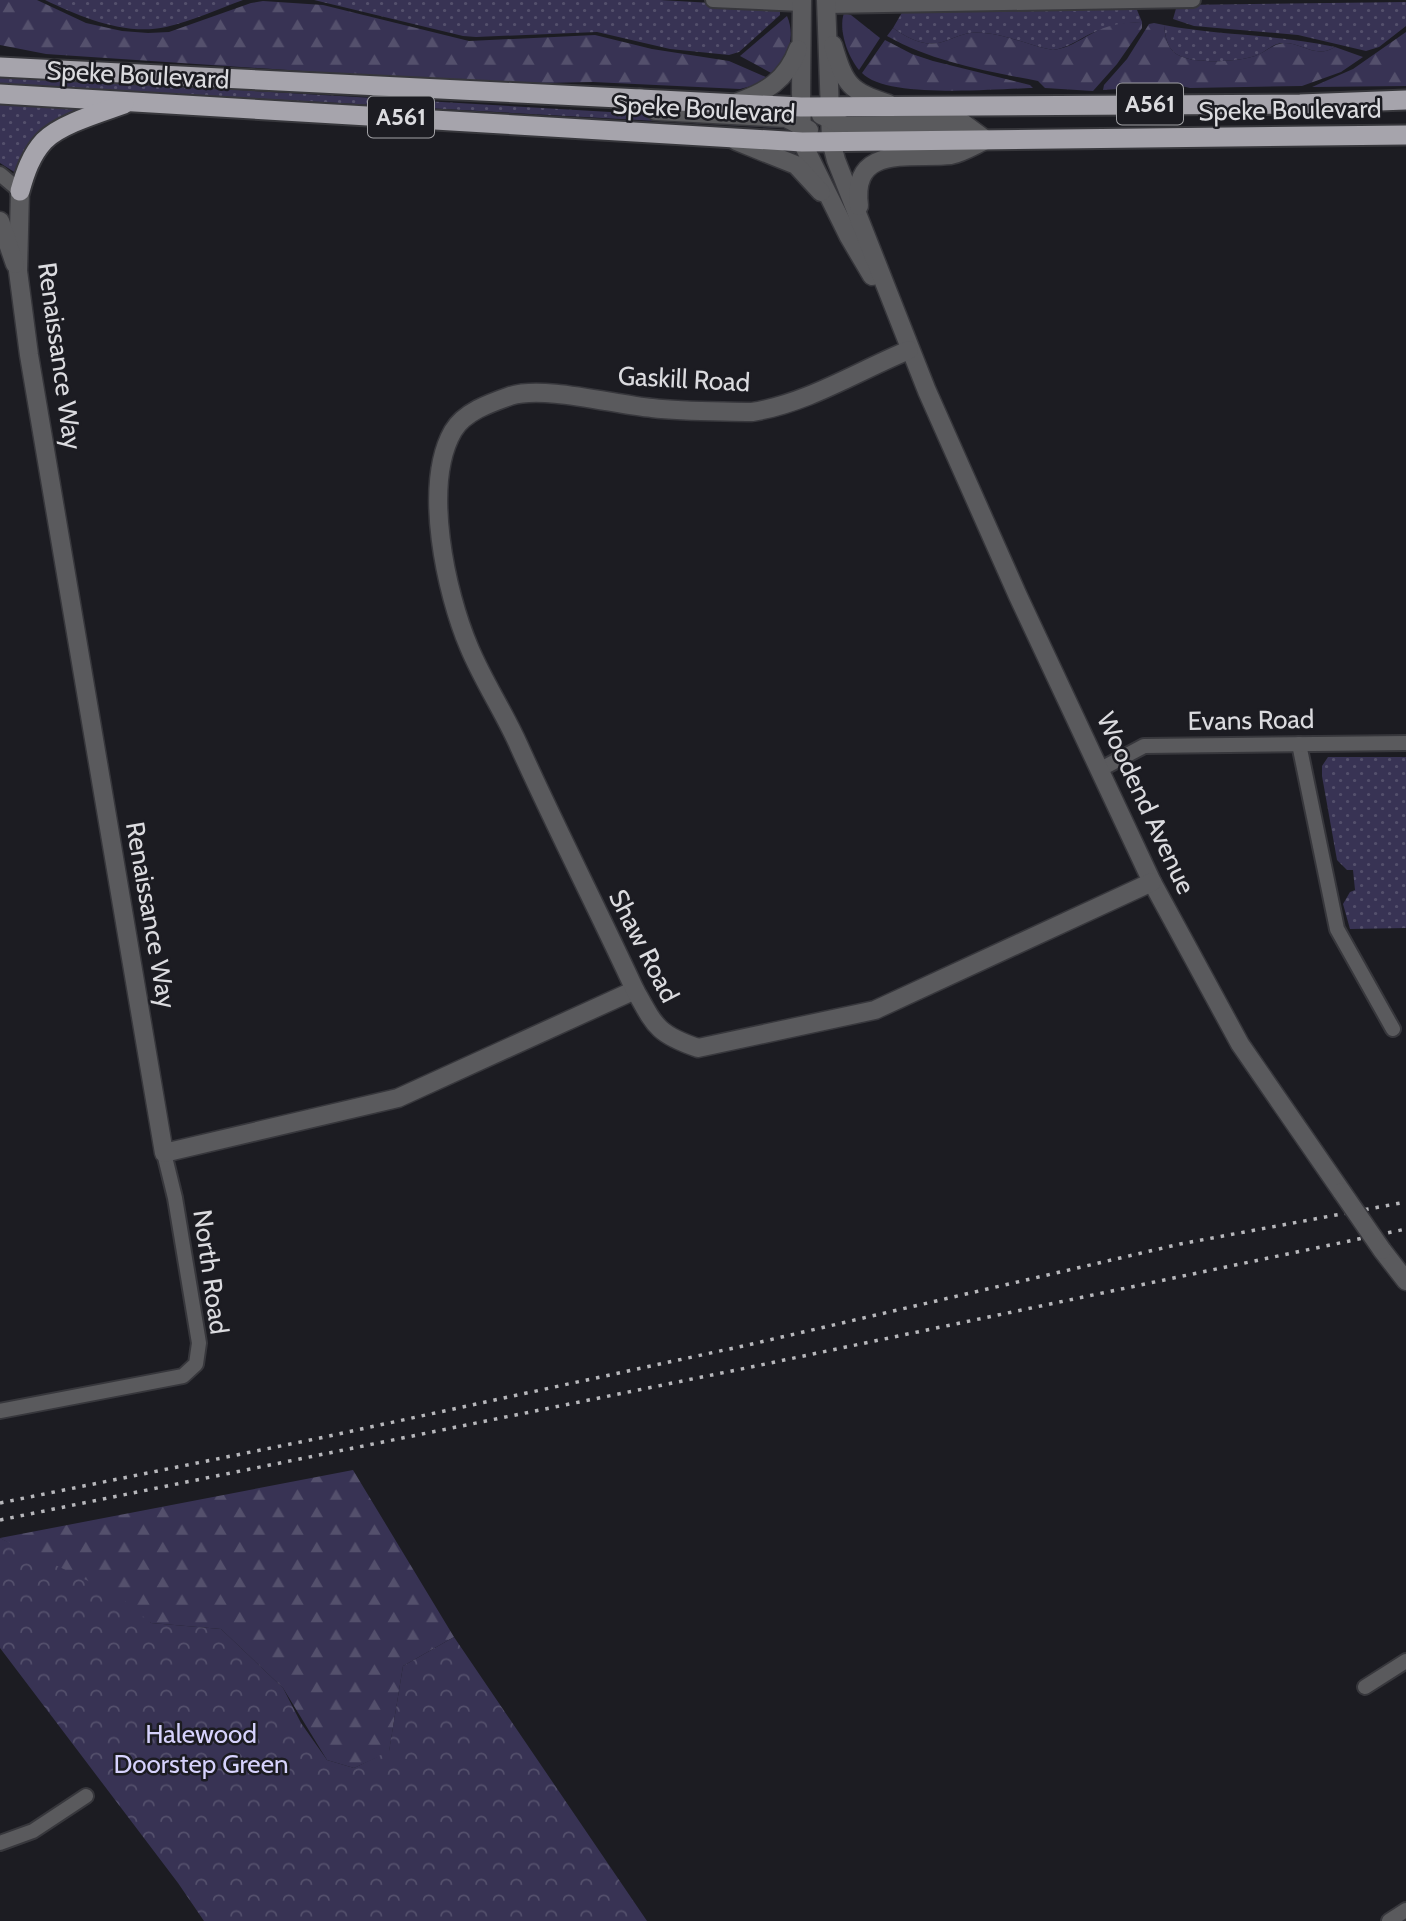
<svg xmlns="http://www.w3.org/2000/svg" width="1406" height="1921" font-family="Cabin,sans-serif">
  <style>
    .grass { fill: url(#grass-dots) }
    .forest { fill: url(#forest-firs) }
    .park { fill: url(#park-crowns) }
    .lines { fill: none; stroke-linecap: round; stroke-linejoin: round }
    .minor-casing { stroke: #37373c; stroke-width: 18 }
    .tertiary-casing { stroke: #37373c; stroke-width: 21 }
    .trunk-casing { stroke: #37373c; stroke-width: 23 }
    .minor { stroke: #5a5a5d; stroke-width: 14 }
    .tertiary { stroke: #5a5a5d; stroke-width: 18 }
    .trunk { stroke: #a6a4ac; stroke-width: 19 }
    .rail { stroke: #b7b7bb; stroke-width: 3.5; stroke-dasharray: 3.5 7; stroke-linecap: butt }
    .tertiary-bridge-casing { stroke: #37373c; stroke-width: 21; stroke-linecap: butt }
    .tertiary-bridge { stroke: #5a5a5d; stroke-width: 18 }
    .labels { text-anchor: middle; stroke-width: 5; stroke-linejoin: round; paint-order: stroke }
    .shield { fill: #1c1c22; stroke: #a2a2a6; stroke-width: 2 }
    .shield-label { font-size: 24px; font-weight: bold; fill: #dbdbdf }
    .street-label { font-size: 26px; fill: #dbdbdf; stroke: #1c1c22 }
    .park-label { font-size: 26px; fill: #d6d2fc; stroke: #1c1c22 }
  </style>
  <defs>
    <pattern id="grass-dots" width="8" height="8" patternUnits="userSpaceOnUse" patternTransform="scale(1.75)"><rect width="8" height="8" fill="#383354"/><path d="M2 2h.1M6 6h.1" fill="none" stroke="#54506c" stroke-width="1.8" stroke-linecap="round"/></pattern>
    <pattern id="forest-firs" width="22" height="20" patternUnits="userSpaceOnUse" patternTransform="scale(1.75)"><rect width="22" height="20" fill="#383354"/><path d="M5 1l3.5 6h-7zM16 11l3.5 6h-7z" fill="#54506c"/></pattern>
    <pattern id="park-crowns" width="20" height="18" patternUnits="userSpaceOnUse" patternTransform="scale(1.75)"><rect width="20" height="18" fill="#383354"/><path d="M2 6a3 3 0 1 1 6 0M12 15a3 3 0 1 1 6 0" fill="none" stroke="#54506c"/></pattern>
  </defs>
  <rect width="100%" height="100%" fill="#1c1c22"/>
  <g class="grass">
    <path d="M45 0H243C218 9 192 21 166 27 125 36 81 17 45 0Z"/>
    <path d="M314 0H660L780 7V15L739 52 729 55 670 49 597 32 476 37 463 36Z"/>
    <path d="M1406 2V26L1379 47 1366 51 1298 35 1194 26 1173 19 1177 5Z"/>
    <path d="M1135 5 1142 22C1125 22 1106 27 1090 34 1078 40 1067 48 1053 50 1030 46 1008 35 984 33 969 31 962 35 948 40 927 49 909 39 893 28L904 9Z"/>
    <path d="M1164 25C1221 36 1278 34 1335 47 1316 59 1303 43 1284 43 1272 43 1265 53 1255 56 1237 62 1184 66 1172 50 1166 44 1165 33 1164 25Z"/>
    <path d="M0 76 779 122 780 128 0 84Z"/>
    <path d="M0 100 87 105 59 122 19 175 0 163Z"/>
    <path d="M1328 757H1406V928L1350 929 1343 904 1350 892 1355 890 1353 870H1347L1337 860 1322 776V766Z"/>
  </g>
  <g class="forest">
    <path d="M0 0H37L86 23 122 31 148 33 169 32 251 3 263 1 323 5 469 41 595 35 652 49 729 61 766 77 763 83 740 89 593 82 542 83 391 77 46 54 0 45Z"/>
    <path d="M844 13 851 15 880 38 859 70C848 57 838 30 844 13Z"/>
    <path d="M787 16C796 37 788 58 773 74L740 56Z"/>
    <path d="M1142 22V28L1117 64 1093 91 1045 88 1038 81C986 71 933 62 887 36L893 28C909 39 927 49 948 40 962 35 969 31 984 33 1008 35 1030 46 1053 50 1068 48 1078 41 1091 34 1107 25 1123 22 1142 22Z"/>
    <path d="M1154 23 1164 25C1165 33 1166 44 1172 50 1184 66 1237 62 1255 56 1265 53 1272 44 1284 43 1303 43 1316 59 1335 47L1363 57 1341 72 1302 86 1190 88 1177 85 1103 90 1104 85 1127 59 1149 24Z"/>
    <path d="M1406 32V86L1312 87 1353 69Z"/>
    <path d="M885 40 912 54 933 61 1030 85 1033 88C995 89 886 99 862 73Z"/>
    <path d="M353 1470 454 1637 403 1666 389 1752 354 1768 327 1760 283 1688 221 1629 151 1623 0 1538Z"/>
  </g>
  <path class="park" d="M0 1538 119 1596 151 1623 221 1629 283 1688 301 1723 327 1760 354 1768 389 1751 403 1666 454 1637 647 1921H204L178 1883 0 1648Z"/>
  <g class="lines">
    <g class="minor-casing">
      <g id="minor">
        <path d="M713 0 802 4"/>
        <path d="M826 6 1193 0"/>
        <path d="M0 174 20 191"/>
        <path d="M1299 744 1337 929 1393 1029"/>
        <path d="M1101 769 1144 746 1406 743"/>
        <path d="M0 1411 183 1376 196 1364 199 1343 175 1198 164 1153"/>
        <path d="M1365 1687 1406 1661"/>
        <path d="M0 1843 33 1831 86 1796"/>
        <path d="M1389 1921 1406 1910"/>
      </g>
    </g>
    <g class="tertiary-casing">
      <g id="tertiary">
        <path d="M802 0 801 92 802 142 849 237 872 276"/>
        <path d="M826 0 831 141 836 160 927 391 1018 596 1152 882 1240 1044 1342 1192"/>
        <path d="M833 45C845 85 849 91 889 104"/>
        <path d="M640 98 656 111 786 118 809 130"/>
        <path d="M735 103C765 93 787 80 798 49"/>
        <path d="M821 115 845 126 963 123 986 140C975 145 962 153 951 155 910 159 851 144 859 206"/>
        <path d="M736 141 796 165 821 192"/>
        <path d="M20 191 18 271 29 355 164 1153 398 1098 635 990"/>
        <path d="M0 221 15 264"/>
        <path d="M909 350C858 371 808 403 752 412 719 411 685 412 652 408 615 405 544 385 510 396 490 403 464 412 453 431 422 485 446 593 469 647 483 681 504 712 519 746 556 828 597 908 635 990 655 1026 657 1034 698 1048L875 1010 1152 882"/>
        <path d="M1382 1250 1406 1281"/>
      </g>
    </g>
    <g class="trunk-casing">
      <g id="trunk">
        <path d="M0 67 801 107 1300 104 1406 100"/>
        <path d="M0 94 802 142 1406 135"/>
        <path d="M20 191C25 173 31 155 44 141 60 124 102 112 124 104"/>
      </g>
    </g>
    <use href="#minor" class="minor"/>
    <use href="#tertiary" class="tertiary"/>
    <use href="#trunk" class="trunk"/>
    <g class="rail">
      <path d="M0 1503 320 1438 752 1344 1180 1244 1406 1202"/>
      <path d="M0 1520 756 1366 1406 1229"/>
    </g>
    <g class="tertiary-bridge-casing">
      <path id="tertiary-bridge" d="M1342 1192 1382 1250"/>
    </g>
    <use href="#tertiary-bridge" class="tertiary-bridge"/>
  </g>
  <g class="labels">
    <g class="shield">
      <rect x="1117" y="83.5" width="66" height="41" rx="5"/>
      <rect x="368" y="96.5" width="66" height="41" rx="5"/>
    </g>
    <g class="shield-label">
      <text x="1150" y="112">A561</text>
      <text x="401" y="125">A561</text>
    </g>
    <g class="street-label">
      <text transform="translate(138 75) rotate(3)" y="9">Speke Boulevard</text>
      <text transform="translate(704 109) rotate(3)" y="9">Speke Boulevard</text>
      <text transform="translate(1290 110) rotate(-1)" y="9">Speke Boulevard</text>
      <text transform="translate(60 356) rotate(82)" y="9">Renaissance Way</text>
      <text transform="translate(684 379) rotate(3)" y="9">Gaskill Road</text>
      <text transform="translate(1251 720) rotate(-1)" y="9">Evans Road</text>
      <text transform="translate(1146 803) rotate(65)" y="9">Woodend Avenue</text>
      <text transform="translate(151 915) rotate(80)" y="9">Renaissance Way</text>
      <text transform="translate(644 946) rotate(63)" y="9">Shaw Road</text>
      <text transform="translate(211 1272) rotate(82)" y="9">North Road</text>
    </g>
    <g class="park-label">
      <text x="201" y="1743">Halewood<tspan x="201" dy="30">Doorstep Green</tspan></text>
    </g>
  </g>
</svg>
